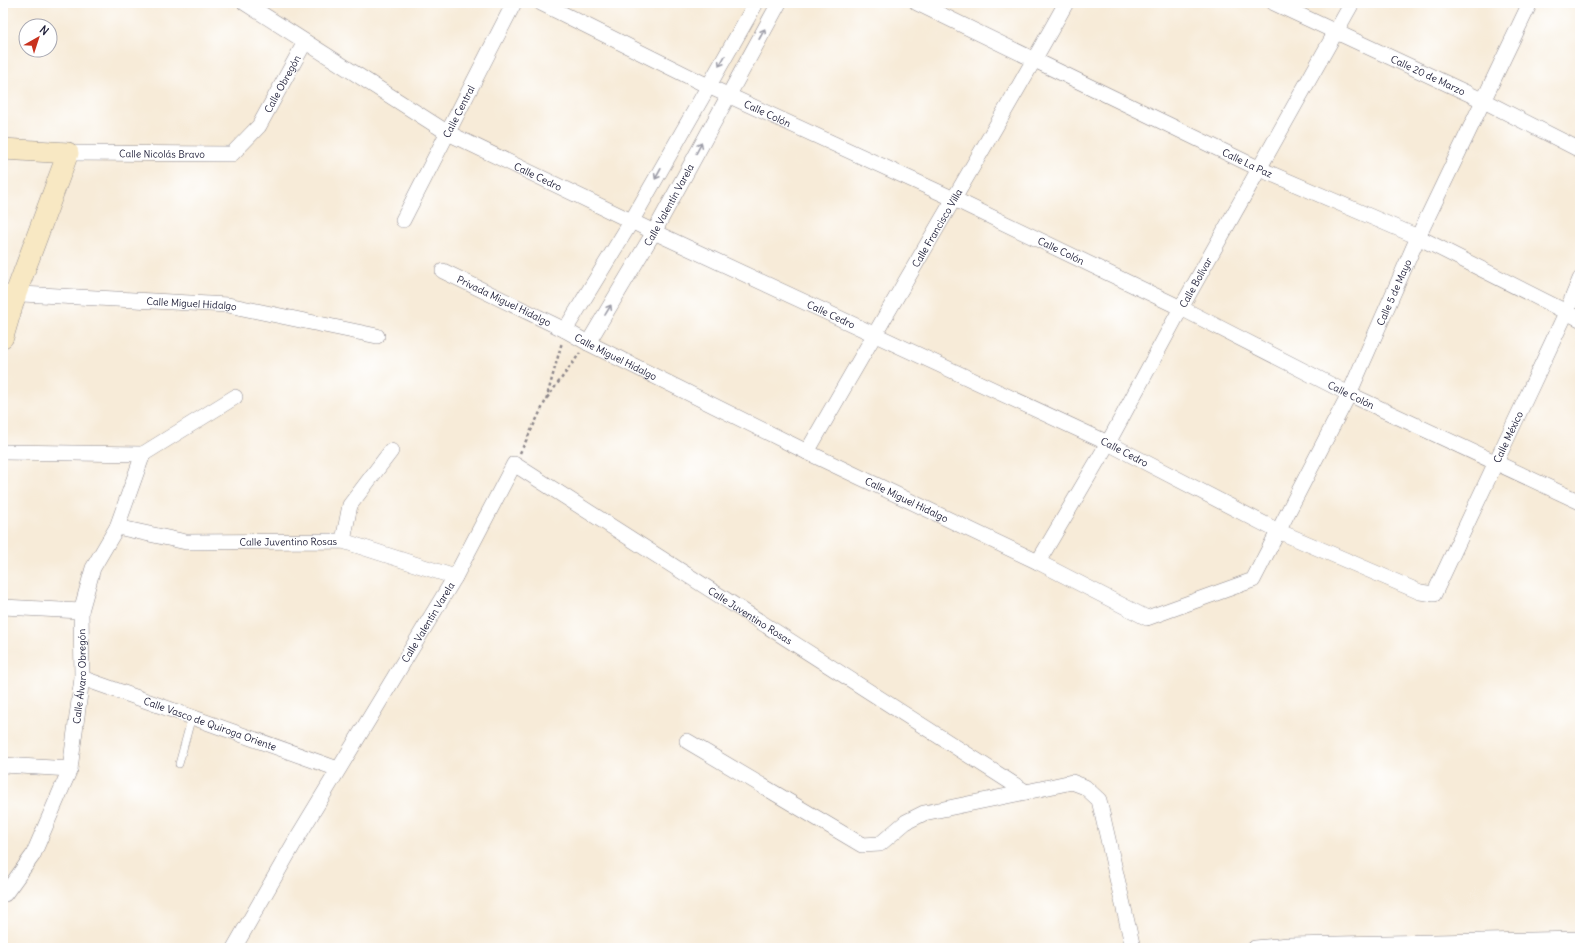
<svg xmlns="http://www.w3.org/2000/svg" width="1583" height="951" font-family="Delius,sans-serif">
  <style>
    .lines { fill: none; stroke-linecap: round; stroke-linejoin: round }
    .lane-casing { stroke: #8c868a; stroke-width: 8 }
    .street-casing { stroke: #8c868a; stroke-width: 16 }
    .secondary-casing { stroke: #8c868a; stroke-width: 22 }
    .path { stroke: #8c868a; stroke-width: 2.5; stroke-dasharray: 3 3; stroke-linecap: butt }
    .lane { stroke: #fff; stroke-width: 7 }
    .street { stroke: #fff; stroke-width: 15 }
    .secondary { stroke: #f8e8c3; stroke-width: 21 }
    .oneway { stroke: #9c9ca7 }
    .labels { text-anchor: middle; stroke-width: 3; stroke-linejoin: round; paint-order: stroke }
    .street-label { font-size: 10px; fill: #22223b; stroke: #fff }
  </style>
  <rect width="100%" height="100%" fill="#fff"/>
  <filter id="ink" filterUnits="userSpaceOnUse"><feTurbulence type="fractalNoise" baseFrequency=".025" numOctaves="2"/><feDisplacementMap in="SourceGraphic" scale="8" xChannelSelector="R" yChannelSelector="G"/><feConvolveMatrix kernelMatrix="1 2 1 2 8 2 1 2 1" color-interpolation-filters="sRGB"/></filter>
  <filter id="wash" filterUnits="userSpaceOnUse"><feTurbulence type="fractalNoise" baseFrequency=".012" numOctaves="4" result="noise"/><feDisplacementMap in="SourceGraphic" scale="16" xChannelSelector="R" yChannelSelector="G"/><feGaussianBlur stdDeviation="0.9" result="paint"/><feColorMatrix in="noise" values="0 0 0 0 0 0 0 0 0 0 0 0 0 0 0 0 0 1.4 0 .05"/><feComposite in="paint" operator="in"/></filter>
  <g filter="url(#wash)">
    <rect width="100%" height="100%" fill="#f7ebd8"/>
  </g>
  <g filter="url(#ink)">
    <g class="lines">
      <g class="lane-casing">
        <path id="lane" d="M179 764 192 716"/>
      </g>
      <g class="street-casing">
        <g id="street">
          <path id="s1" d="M245 3 448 133 654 232 1108 443 1278 531 1420 592 1434 594 1566 313 1580 279"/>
          <path id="s2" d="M541 3 708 86 954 199 1181 308 1349 394 1580 502"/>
          <path id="s3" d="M917 3 1260 169 1418 237 1580 319"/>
          <path id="s4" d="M1274 3 1482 100 1580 150"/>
          <path id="s5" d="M68 153 232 154 259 126 305 42"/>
          <path id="s6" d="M403 220 514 3"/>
          <path id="s7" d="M443 271 565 330 588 343 807 452 1038 562 1147 618 1253 580 1349 394 1418 237 1530 3"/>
          <path id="s8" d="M3 293 228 305 377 336"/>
          <path d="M565 330 631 222 756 3"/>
          <path id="s9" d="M588 343 654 232 779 3"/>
          <path d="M3 452 143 454"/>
          <path id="s10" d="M807 452C892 302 982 154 1066 3"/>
          <path d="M143 454 235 397"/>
          <path id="s11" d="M117 527 186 542 343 541 455 577"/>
          <path d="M343 541 350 505 391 451"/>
          <path id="s12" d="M1038 562 1108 443 1181 308 1352 3"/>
          <path d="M3 607 81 611"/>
          <path id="s13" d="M82 678 338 769"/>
          <path d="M687 741 862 845 880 844 906 822 924 813 1026 792"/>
          <path d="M3 765 70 769"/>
          <path id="s14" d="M5 894 33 855 70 769 82 678 81 611 93 568 117 527 143 454"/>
          <path id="s15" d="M234 948 297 838 455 577 514 464 1026 792 1072 782 1085 787 1099 800 1133 948"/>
          <path d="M1255 948 1289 945 1580 939"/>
        </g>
      </g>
      <g class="secondary-casing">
        <path id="secondary" d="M3 149 68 153 16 293 3 337"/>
      </g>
      <g class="path">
        <path d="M547 398 580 353"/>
        <path d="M520 453 546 400 562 342"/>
      </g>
      <use href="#lane" class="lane"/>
      <use href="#street" class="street"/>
      <use href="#secondary" class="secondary"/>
    </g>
    <defs><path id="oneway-shaft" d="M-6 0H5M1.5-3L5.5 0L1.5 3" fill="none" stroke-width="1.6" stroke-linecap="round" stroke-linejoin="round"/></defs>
    <g class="oneway">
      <use href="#oneway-shaft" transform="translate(762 34) rotate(-61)"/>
      <use href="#oneway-shaft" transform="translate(722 61) rotate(120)"/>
      <use href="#oneway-shaft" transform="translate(699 148) rotate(-62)"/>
      <use href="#oneway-shaft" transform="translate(658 174) rotate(119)"/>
      <use href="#oneway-shaft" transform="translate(608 310) rotate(-59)"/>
    </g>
  </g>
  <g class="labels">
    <g class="street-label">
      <text dy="4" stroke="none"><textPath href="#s4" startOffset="170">Calle 20 de Marzo</textPath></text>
      <text dy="4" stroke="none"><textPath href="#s5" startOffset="251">Calle Obregón</textPath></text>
      <text dy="4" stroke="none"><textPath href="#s6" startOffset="122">Calle Central</textPath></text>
      <text dy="4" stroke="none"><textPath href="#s2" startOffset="252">Calle Colón</textPath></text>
      <text dy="4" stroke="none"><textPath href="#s5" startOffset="94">Calle Nicolás Bravo</textPath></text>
      <text dy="4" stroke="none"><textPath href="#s3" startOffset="367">Calle La Paz</textPath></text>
      <text dy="4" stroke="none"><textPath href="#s1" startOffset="341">Calle Cedro</textPath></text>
      <text dy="4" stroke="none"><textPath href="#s9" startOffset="160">Calle Valentín Varela</textPath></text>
      <text dy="4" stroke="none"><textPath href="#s10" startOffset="259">Calle Francisco Villa</textPath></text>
      <text dy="4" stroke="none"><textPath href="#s2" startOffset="576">Calle Colón</textPath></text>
      <text dy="4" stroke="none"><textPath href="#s12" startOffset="321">Calle Bolívar</textPath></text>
      <text dy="4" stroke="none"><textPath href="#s7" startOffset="1218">Calle 5 de Mayo</textPath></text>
      <text dy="4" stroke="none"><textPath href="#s7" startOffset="68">Privada Miguel Hidalgo</textPath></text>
      <text dy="4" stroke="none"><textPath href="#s8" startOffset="189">Calle Miguel Hidalgo</textPath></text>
      <text dy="4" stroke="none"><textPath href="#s1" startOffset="665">Calle Cedro</textPath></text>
      <text dy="4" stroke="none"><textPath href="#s7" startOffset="193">Calle Miguel Hidalgo</textPath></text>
      <text dy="4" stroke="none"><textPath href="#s2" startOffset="900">Calle Colón</textPath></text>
      <text dy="4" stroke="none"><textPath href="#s1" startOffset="1504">Calle México</textPath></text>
      <text dy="4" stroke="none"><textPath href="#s1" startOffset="989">Calle Cedro</textPath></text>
      <text dy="4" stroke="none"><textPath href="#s7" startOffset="517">Calle Miguel Hidalgo</textPath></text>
      <text dy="4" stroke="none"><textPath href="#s11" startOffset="173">Calle Juventino Rosas</textPath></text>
      <text dy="4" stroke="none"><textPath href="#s15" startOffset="840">Calle Juventino Rosas</textPath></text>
      <text dy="4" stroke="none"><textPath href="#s15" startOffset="379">Calle Valentín Varela</textPath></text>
      <text dy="4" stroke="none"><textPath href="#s14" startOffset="235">Calle Álvaro Obregón</textPath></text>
      <text dy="4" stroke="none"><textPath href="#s13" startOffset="136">Calle Vasco de Quiroga Oriente</textPath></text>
    </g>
  </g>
  <rect width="1583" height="951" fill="none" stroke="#fff" stroke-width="16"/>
  <g transform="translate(38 38) rotate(39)"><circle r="19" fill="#ffffff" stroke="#a7a7b1"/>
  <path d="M0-3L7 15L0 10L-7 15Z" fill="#c8321e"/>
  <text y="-6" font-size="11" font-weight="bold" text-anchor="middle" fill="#22223b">N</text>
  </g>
</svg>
